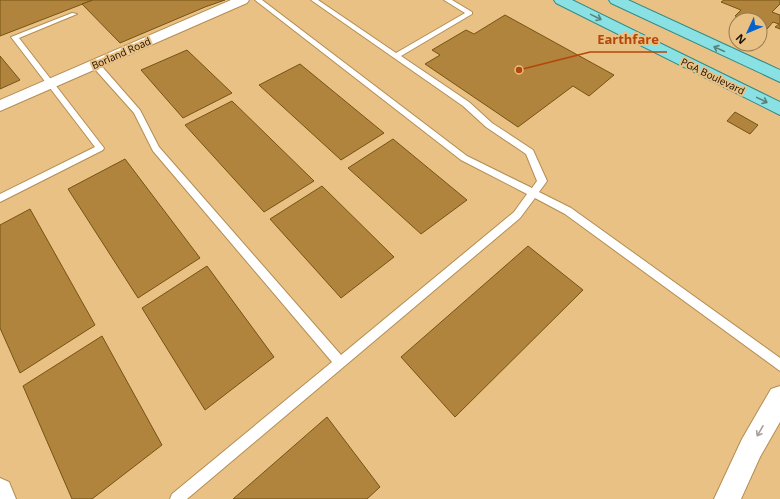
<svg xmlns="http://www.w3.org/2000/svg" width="780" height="499" font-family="'Open Sans',sans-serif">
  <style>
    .building { fill: #b0843c; stroke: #775312 }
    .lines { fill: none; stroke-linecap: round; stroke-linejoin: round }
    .lane-casing { stroke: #b48d52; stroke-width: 2 }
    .street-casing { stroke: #b48d52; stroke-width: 2 }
    .primary-casing { stroke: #308a87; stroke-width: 2 }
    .lane { fill: #fff; fill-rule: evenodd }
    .street { fill: #fff; fill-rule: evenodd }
    .primary { fill: #89e1e3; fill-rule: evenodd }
    .oneway { stroke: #58827d }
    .oneway2 { stroke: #a59f99 }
    .labels { text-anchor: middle; stroke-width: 4; stroke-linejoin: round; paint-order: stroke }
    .far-street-label { font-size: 10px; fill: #1d0f00; stroke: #e9c185 }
    .leader { fill: none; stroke: #b54609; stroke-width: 1.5 }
    .callout-dot { fill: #b54609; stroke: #e9c185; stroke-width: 1.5 }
    .callout-label { font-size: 13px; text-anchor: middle; font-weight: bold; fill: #b54609; stroke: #e9c185; stroke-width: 4; stroke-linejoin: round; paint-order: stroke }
  </style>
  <rect width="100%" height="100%" fill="#e9c185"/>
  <g class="building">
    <path d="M0 0H93L0 36Z"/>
    <path d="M93 0H225L205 7 120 43 82 4Z"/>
    <path d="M724 0H780V4L772 12 780 15V29L775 27 779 24 773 22 767 29 760 26V20H746L735 16 741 10 721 2Z"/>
    <path d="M505 15 614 75 589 96 573 86 518 127 425 64 440 55 432 50 466 30 474 34Z"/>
    <path d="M187 50 232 93 183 118 141 70Z"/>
    <path d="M0 56 20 80 0 89Z"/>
    <path d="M300 64 384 133 341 160 259 85Z"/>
    <path d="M232 101 314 181 264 212 185 125Z"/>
    <path d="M735 112 758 125 750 134 727 121Z"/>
    <path d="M393 139 467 200 421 234 348 168Z"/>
    <path d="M125 159 200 258 138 298 68 189Z"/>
    <path d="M322 186 394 257 341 298 270 219Z"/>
    <path d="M30 209 95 325 20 373 0 328V225Z"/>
    <path d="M528 246 583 290 455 417 401 357Z"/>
    <path d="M207 266 274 357 205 410 142 308Z"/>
    <path d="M102 336 162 445 92 499H72L23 386Z"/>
    <path d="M327 417 380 487 367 499H233Z"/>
  </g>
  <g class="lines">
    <g class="lane-casing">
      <g id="lane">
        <path d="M255 0H262L467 156 532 188 537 181 526 154 486 127 463 106 311 0H318L396 53 465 13 444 0H452L472 12V14L401 56 469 102 492 123 533 150 547 181 539 192 571 208 780 358V371L565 214 535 198 520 218 187 499H170L172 494 332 362 153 151 134 113 92 66V62H98L140 110 159 147 341 355 514 212 527 194 461 160Z"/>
        <path d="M72 13 77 14 19 38 104 148 103 150 0 202V194L95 147 11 37Z"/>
      </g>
    </g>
    <g class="street-casing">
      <g id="street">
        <path d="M231 0H249L247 3 0 111V100Z"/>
        <path d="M780 386V422L760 457 741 499H714L742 439 771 389Z"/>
        <path d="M0 478 9 482 16 499H0Z"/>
      </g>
    </g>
    <g class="primary-casing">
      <g id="primary">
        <path d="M554 0H572L780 102V115L556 3Z"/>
        <path d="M609 0H628L780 70V82L611 3Z"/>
      </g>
    </g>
    <use href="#lane" class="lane"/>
    <use href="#street" class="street"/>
    <use href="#primary" class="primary"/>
  </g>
  <defs><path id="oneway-shaft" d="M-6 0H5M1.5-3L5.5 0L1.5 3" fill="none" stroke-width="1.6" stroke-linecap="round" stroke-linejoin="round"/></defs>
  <g class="oneway">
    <use href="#oneway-shaft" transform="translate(596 17) rotate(26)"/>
    <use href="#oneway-shaft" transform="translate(719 49) rotate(-155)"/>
    <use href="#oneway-shaft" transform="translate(762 100) rotate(26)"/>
  </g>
  <use class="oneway2" href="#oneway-shaft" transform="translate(760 431) rotate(120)"/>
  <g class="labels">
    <g class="far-street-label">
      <text transform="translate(121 53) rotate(-24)" y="4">Borland Road</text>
      <text transform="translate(713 76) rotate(26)" y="4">PGA Boulevard</text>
    </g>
  </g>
  <path class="leader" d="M519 70L590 52H667"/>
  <circle class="callout-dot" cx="519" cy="70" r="4"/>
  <g class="callout-label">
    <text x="628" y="44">Earthfare</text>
  </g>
  <g transform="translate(748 32) rotate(226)"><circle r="19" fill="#e9c185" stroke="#977a50"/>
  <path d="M0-3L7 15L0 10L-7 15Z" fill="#0362cb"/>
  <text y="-6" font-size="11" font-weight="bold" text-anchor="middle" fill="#1d0f00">N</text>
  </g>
</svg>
